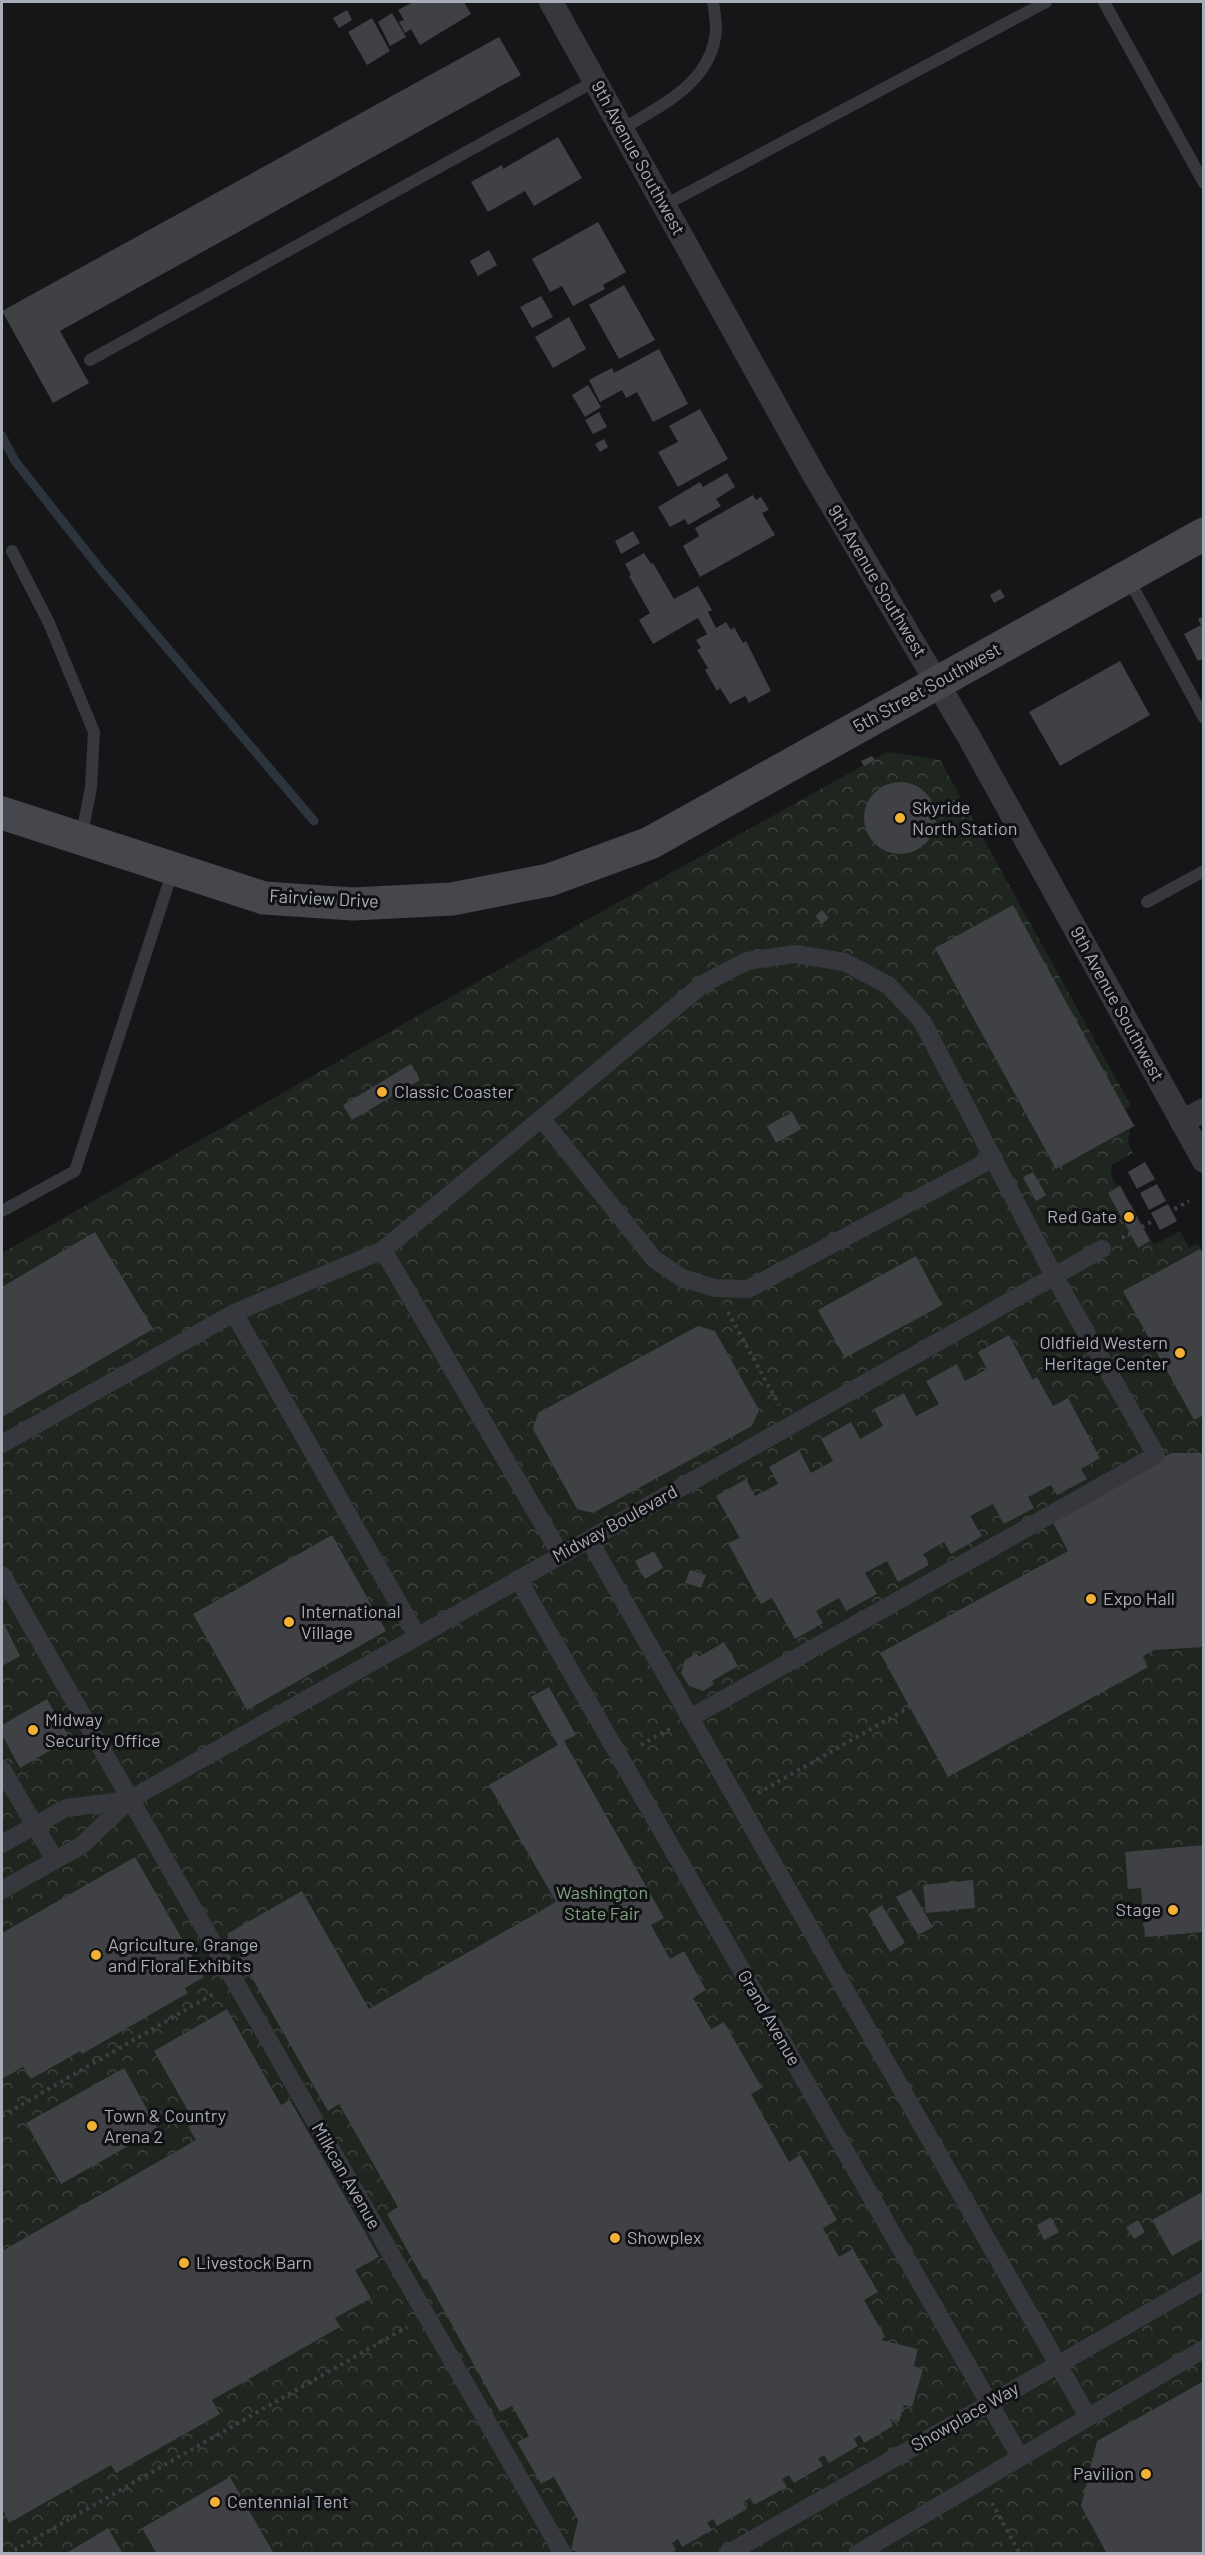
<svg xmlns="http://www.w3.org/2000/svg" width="1205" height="2555" font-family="Barlow,sans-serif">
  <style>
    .park { fill: url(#park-crowns) }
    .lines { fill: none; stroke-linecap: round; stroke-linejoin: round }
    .stream { stroke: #2c353c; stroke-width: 9 }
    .building { fill: #404145 }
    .path { stroke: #3d3f44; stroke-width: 4; stroke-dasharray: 3 4.5; stroke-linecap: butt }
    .service { stroke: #37383d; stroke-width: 12 }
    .pedestrian { stroke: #37383d; stroke-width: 18 }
    .minor { stroke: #37383d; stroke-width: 24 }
    .secondary { stroke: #45474d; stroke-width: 33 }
    .poi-dot { fill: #f2b134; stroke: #111113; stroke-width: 2 }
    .labels { text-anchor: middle; stroke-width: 6; stroke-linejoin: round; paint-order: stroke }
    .street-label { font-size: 18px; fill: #a8adb8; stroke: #111113 }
    .poi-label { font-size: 18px; fill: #a8adb8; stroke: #111113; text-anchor: start }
    .park-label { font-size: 18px; fill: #7fa381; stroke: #111113 }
  </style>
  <defs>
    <pattern id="park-crowns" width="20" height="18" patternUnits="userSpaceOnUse" patternTransform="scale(1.5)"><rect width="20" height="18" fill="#1e261f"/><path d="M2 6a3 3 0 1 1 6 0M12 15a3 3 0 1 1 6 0" fill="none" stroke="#3c433d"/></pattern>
  </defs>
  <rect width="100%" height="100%" fill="#161618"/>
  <path class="park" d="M887 752 940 760 1131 1106 1125 1109 1135 1126 1130 1129 1128 1143 1133 1153 1112 1165 1111 1175 1117 1186 1120 1185 1154 1245 1180 1231 1189 1248 1198 1243 1203 1253V2553H2V1253L542 945Z"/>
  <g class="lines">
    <path class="stream" d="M2 436 15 461 101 570 314 821"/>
  </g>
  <g class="building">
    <path d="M413 2H464L471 14 420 45 411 29 405 33 399 22 404 20 398 10Z"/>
    <path d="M347 10 352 20 339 28 333 18Z"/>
    <path d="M392 13 406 37 390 46 378 22Z"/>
    <path d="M372 18 390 51 367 65 348 32Z"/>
    <path d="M499 37 521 75 60 331 89 383 53 403 2 311Z"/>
    <path d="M558 137 582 178 534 206 525 191 488 212 471 182 502 165 503 169Z"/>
    <path d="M598 222 626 272 603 285 605 289 573 306 562 286 550 292 532 259Z"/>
    <path d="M489 250 497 265 478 276 470 261Z"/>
    <path d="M624 285 655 340 619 359 589 305Z"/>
    <path d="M541 296 553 317 532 328 520 307Z"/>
    <path d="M569 317 586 349 553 368 535 337Z"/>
    <path d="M659 349 688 404 653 422 637 392 626 398 622 390 600 402 589 380 612 368 614 373Z"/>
    <path d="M588 385 601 407 585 417 572 395Z"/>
    <path d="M700 409 728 459 678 487 658 452 678 442 669 426Z"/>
    <path d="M599 412 607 427 593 434 585 420Z"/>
    <path d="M604 439 608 447 600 452 595 444Z"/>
    <path d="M727 473 735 487 716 499 721 506 688 525 685 519 670 527 658 507 700 482 703 487Z"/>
    <path d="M753 495 756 500 761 497 769 510 762 513 775 535 700 577 683 546 699 536 695 528Z"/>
    <path d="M633 531 640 543 621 554 615 541Z"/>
    <path d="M644 553 651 564 653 563 674 599 698 586 712 610 708 612 716 628 726 622 731 630 734 627 743 643 746 641 771 691 749 703 745 696 730 704 720 688 717 691 705 670 708 668 697 650 701 648 696 640 707 634 698 618 653 644 639 620 650 613 629 576 631 575 625 564Z"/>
    <path d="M1000 589 1005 597 994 603 990 595Z"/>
    <path d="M1204 616V658L1198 661 1184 634 1201 625 1198 619Z"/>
    <path d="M1120 661 1150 715 1060 766 1029 712Z"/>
    <path d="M872 756 875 760 864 766 861 761Z"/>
    <circle cx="900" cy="818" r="36"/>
    <path d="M1013 905 1134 1126 1056 1169 935 948Z"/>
    <path d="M822 910 829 918 822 924 815 916Z"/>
    <path d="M411 1064 420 1080 352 1120 343 1105Z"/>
    <path d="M792 1112 801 1129 776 1143 767 1126Z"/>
    <path d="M1145 1162 1155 1179 1137 1189 1128 1172Z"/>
    <path d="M1033 1172 1046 1195 1036 1201 1023 1177Z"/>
    <path d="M1157 1184 1166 1201 1149 1210 1140 1193Z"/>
    <path d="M1120 1186 1150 1241 1138 1248 1108 1193Z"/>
    <path d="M1168 1204 1177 1221 1160 1230 1151 1213Z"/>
    <path d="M95 1232 153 1329 2 1417V1287Z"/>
    <path d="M1200 1249 1204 1256V1415L1194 1420 1123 1291Z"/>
    <path d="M916 1256 942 1305 845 1358 818 1310Z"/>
    <path d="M698 1326 715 1331 759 1410 752 1426 593 1513 577 1509 533 1429 538 1413Z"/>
    <path d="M1009 1335 1033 1380 1037 1377 1053 1406 1068 1398 1100 1458 1081 1469 1087 1479 1057 1495 1051 1485 1028 1497 1034 1508 1004 1524 993 1504 970 1516 982 1536 951 1554 944 1542 923 1554 929 1565 898 1582 887 1561 865 1573 877 1594 846 1611 839 1598 816 1611 823 1623 795 1639 772 1598 761 1604 728 1543 740 1538 716 1496 746 1479 755 1496 778 1484 769 1467 799 1450 811 1473 833 1461 821 1439 851 1422 860 1439 883 1426 874 1409 904 1393 916 1416 939 1404 926 1381 957 1364 965 1381 987 1369 978 1352Z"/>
    <path d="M1171 1453H1204V1647L1154 1650 1143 1656 1148 1667 948 1777 880 1653 1068 1551 1051 1519Z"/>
    <path d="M332 1535 386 1631 247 1710 193 1614Z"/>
    <path d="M654 1551 663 1568 645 1579 635 1561Z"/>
    <path d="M690 1570 706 1575 701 1588 685 1583Z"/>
    <path d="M2 1620 20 1656 2 1666Z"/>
    <path d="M724 1642 738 1666 712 1681 714 1684 703 1691 689 1686 681 1673 685 1660 697 1653 699 1657Z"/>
    <path d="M549 1687 576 1735 564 1741 664 1918 651 1925 670 1959 684 1951 706 1990 693 1998 711 2029 724 2022 762 2088 751 2094 789 2162 800 2155 837 2220 823 2228 839 2257 853 2249 878 2292 864 2300 885 2337 881 2340 918 2349 914 2366 923 2369 912 2407 904 2405 899 2422 890 2419 893 2426 864 2443 860 2435 854 2439 858 2446 829 2463 824 2455 818 2459 823 2466 794 2483 789 2475 782 2479 787 2487 754 2505 750 2498 743 2502 747 2509 717 2526 713 2519 707 2523 712 2530 682 2547 678 2539 672 2543 676 2550 670 2554H583L571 2550 578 2520 554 2477 541 2484 517 2442 529 2436 512 2406 500 2412 426 2278 424 2280 387 2214 398 2207 339 2104 328 2111 227 1934 302 1891 369 2009 556 1902 489 1785 558 1745 531 1697Z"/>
    <path d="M47 1699 70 1739 20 1768 2 1735V1725Z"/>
    <path d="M1204 1845V1932L1145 1937 1141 1888 1128 1889 1125 1852Z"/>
    <path d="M135 1857 204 1977 185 1988 188 1993 82 2054 80 2051 31 2079 23 2067 2 2079V1933Z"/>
    <path d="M973 1880 975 1908 926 1913 923 1885Z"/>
    <path d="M911 1889 933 1927 918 1935 896 1897Z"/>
    <path d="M882 1905 905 1943 890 1952 868 1914Z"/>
    <path d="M227 2009 281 2105 290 2100 379 2257 355 2270 371 2298 335 2318 340 2327 212 2400 220 2414 116 2473 111 2465 9 2523 2 2508V2251L196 2140 188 2127 195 2123 154 2051Z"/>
    <path d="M124 2068 158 2129 61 2184 26 2123Z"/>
    <path d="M1204 2191V2238L1172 2256 1152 2220Z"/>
    <path d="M1051 2217 1059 2232 1044 2240 1037 2225Z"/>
    <path d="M1138 2220 1145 2232 1134 2239 1126 2227Z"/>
    <path d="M1204 2381V2554H1107L1081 2506 1097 2441Z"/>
    <path d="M230 2477 274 2554H157L142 2528Z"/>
    <path d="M108 2528 123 2554H65Z"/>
  </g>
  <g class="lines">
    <g class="path">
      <path d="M1122 1238 1189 1201"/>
      <path d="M728 1312 779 1405"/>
      <path d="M641 1745 671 1728"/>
      <path d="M758 1793 910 1707"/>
      <path d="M2 2116 215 1993"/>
      <path d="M992 2503 1020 2554"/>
      <path d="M8 2554 407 2327"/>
    </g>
    <g class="service">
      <path d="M1104 2 1204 183"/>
      <path d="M622 129C662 105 713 82 716 29 716 20 714 10 713 2"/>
      <path d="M665 205 1046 2"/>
      <path d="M90 360 595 81"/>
      <path d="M12 551 49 623 94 732 91 788 81 838"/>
      <path d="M1128 578 1204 718"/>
      <path d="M1147 902 1204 871"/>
      <path d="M2 1211 75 1171 173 870"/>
    </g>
    <g class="pedestrian">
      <path d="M542 1119 654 1259 682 1278 715 1288 748 1289 994 1158"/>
      <path d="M383 1250 561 1555"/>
      <path d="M234 1313 417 1636"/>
      <path d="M2 1444 234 1313 383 1250 703 984 747 961 795 954 844 962 888 985 922 1021 1054 1276 1156 1455 690 1718"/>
      <path d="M589 1540 1088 2417"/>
      <path d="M2 1575 563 2554"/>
      <path d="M518 1579 1020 2457"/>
      <path d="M2 1769 55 1860"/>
      <path d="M2 1844 66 1808 129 1800"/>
      <path d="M2 1890 82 1845 129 1800 1102 1249"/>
      <path d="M727 2554 1204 2281"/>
      <path d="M857 2554 1204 2349"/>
    </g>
    <g class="minor">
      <path d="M551 2 813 473 969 737 1204 1161"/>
      <path d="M1182 1122 1204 1110"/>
    </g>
    <path class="secondary" d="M2 813 264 898 353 904 452 899 549 880 650 843 1204 534"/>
  </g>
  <g class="poi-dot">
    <circle cx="900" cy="818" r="6"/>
    <circle cx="382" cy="1092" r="6"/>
    <circle cx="1129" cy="1217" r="6"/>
    <circle cx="1180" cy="1353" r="6"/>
    <circle cx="1091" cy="1599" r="6"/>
    <circle cx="289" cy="1622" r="6"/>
    <circle cx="33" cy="1730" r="6"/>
    <circle cx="1173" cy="1910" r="6"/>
    <circle cx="96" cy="1955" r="6"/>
    <circle cx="92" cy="2126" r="6"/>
    <circle cx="615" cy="2238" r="6"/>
    <circle cx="184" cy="2263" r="6"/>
    <circle cx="1146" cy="2474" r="6"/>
    <circle cx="215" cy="2502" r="6"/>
  </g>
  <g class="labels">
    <g class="street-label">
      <text transform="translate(638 158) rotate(61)" y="6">9th Avenue Southwest</text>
      <text transform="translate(877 581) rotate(59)" y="6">9th Avenue Southwest</text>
      <text transform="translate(927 688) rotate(-29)" y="6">5th Street Southwest</text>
      <text transform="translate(324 899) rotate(3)" y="6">Fairview Drive</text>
      <text transform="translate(1117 1004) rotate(61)" y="6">9th Avenue Southwest</text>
      <text transform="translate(615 1524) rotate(-29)" y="6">Midway Boulevard</text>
      <text transform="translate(769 2018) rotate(60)" y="6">Grand Avenue</text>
      <text transform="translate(346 2176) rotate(60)" y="6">Milkcan Avenue</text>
      <text transform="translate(965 2417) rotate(-30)" y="6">Showplace Way</text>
    </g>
    <g class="poi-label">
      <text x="912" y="814">Skyride<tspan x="912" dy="21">North Station</tspan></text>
      <text x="394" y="1098">Classic Coaster</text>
      <text x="1117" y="1223" text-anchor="end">Red Gate</text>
      <text x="1168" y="1349" text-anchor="end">Oldfield Western<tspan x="1168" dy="21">Heritage Center</tspan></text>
      <text x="1103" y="1605">Expo Hall</text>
      <text x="301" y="1618">International<tspan x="301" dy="21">Village</tspan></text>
      <text x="45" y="1726">Midway<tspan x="45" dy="21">Security Office</tspan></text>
      <text x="1161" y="1916" text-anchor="end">Stage</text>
      <text x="108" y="1951">Agriculture, Grange<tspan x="108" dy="21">and Floral Exhibits</tspan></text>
      <text x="104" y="2122">Town &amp; Country<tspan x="104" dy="21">Arena 2</tspan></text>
      <text x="627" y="2244">Showplex</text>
      <text x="196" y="2269">Livestock Barn</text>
      <text x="1134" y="2480" text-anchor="end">Pavilion</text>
      <text x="227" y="2508">Centennial Tent</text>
    </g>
    <g class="park-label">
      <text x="602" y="1899">Washington<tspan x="602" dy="21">State Fair</tspan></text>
    </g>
  </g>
  <rect width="1205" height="2555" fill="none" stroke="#a8adb8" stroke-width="6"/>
</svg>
